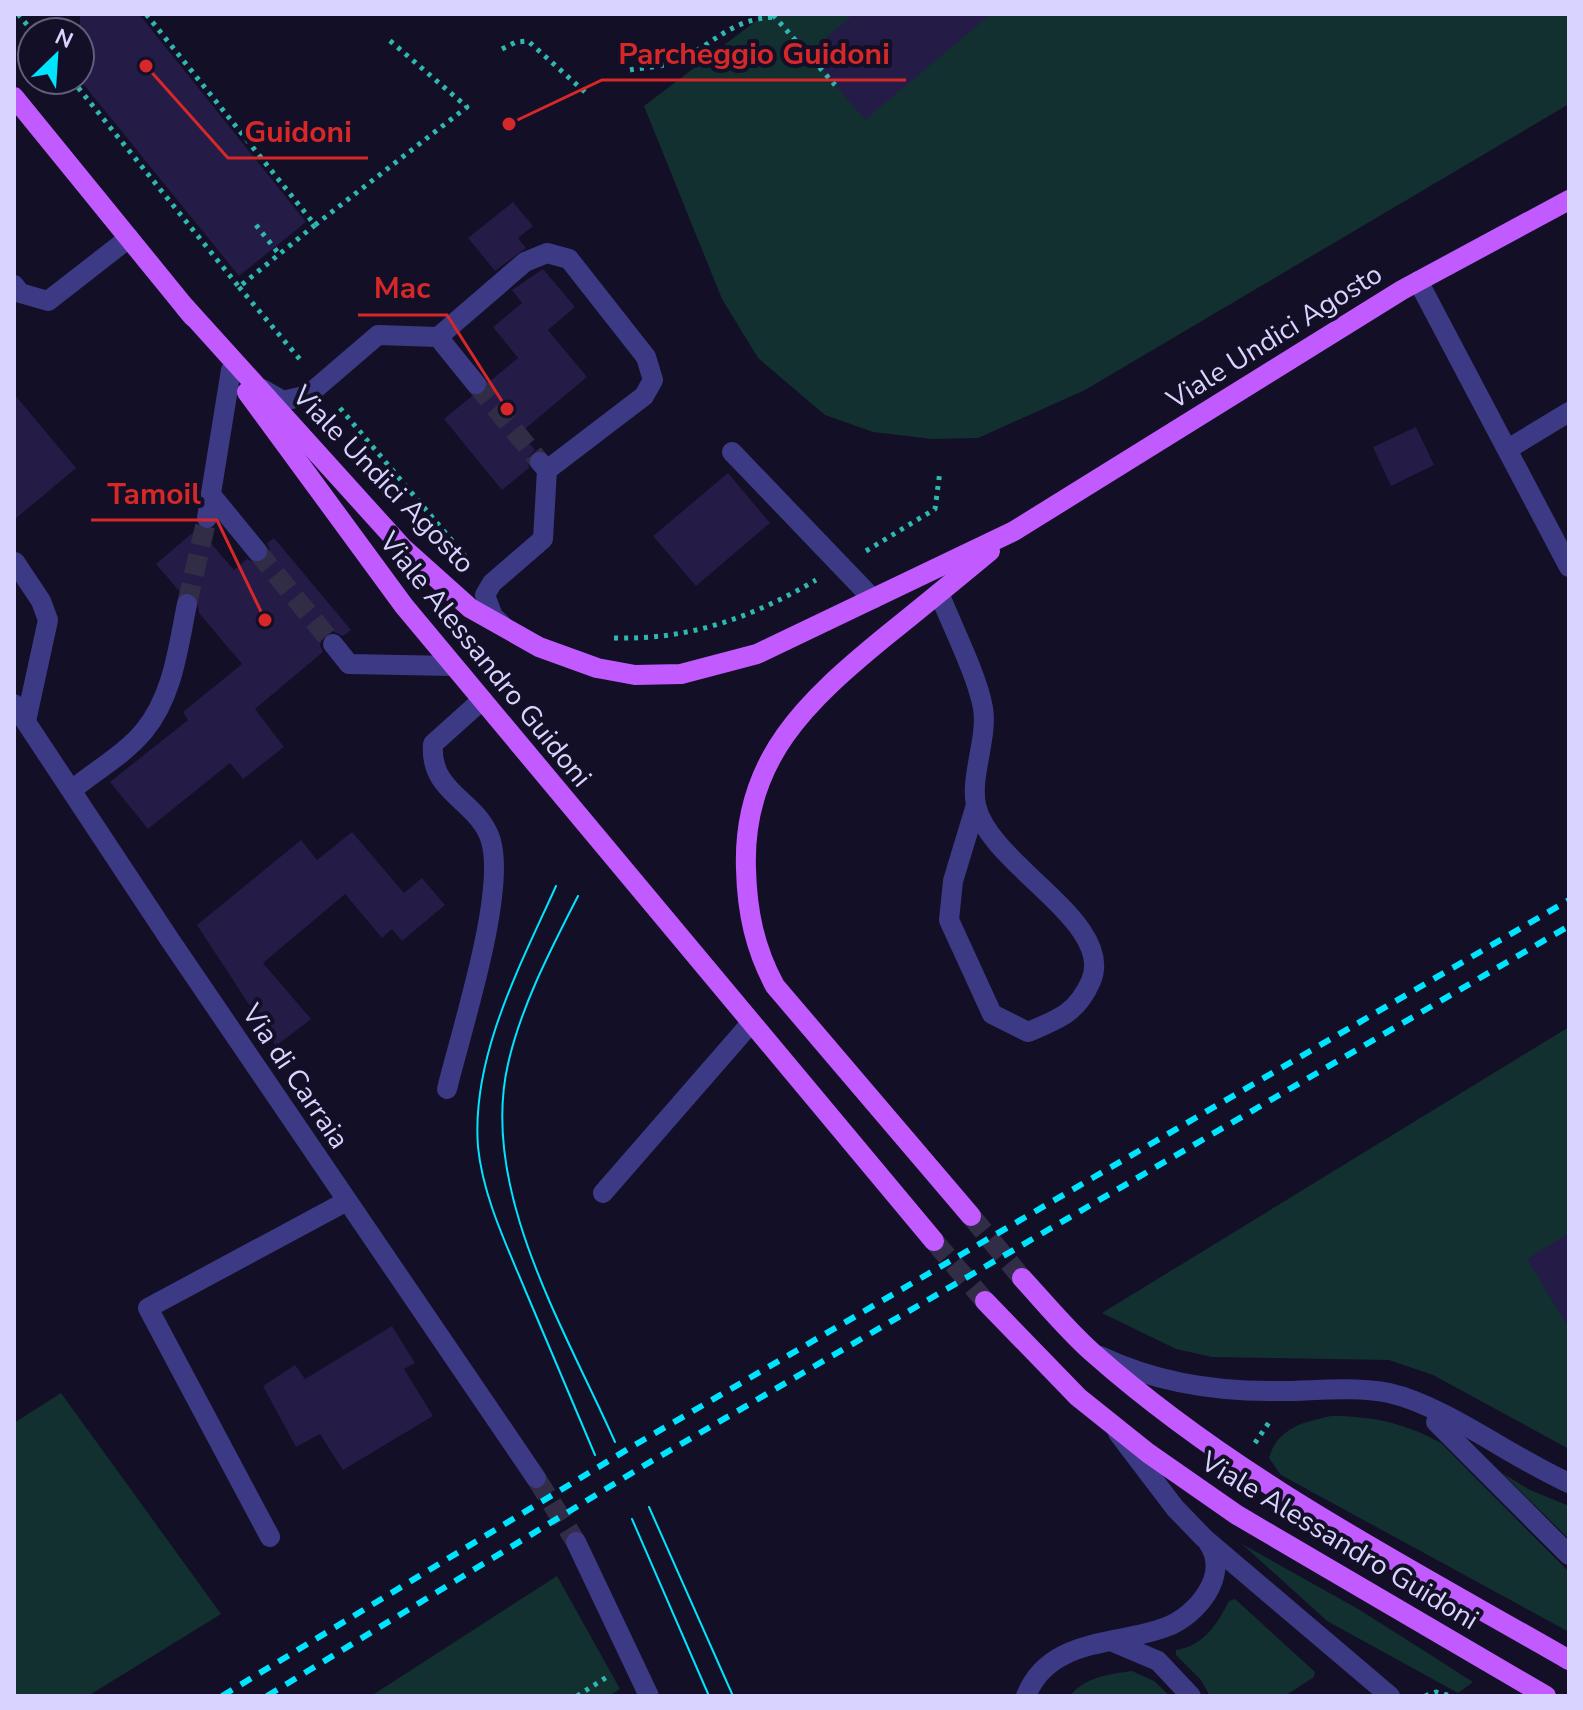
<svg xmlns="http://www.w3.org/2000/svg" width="1583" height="1710" font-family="'Nunito Sans',sans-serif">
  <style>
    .green { fill: #12302f }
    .building { fill: #241b47 }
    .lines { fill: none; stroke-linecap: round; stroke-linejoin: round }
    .minor-tunnel { stroke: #312d47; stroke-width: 20; stroke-dasharray: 20 10; stroke-linecap: butt }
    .major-tunnel { stroke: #312d47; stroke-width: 20; stroke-dasharray: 20 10; stroke-linecap: butt }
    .path { stroke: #2fb8b0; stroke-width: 5; stroke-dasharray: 4 6; stroke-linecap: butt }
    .minor { stroke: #3d3a85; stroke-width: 20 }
    .major { stroke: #c25bff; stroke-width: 20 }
    .tram { stroke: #00e5ff; stroke-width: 2 }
    .rail { stroke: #00e5ff; stroke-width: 6; stroke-dasharray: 12 10; stroke-linecap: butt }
    .labels { text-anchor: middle; stroke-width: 8; stroke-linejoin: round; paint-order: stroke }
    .street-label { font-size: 28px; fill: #d9d4ff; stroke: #130f26 }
    .leader { fill: none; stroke: #d62828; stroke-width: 3 }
    .callout-dot { fill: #d62828; stroke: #130f26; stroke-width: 3 }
    .callout-label { font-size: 30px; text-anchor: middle; font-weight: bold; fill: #d62828; stroke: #130f26; stroke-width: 8; stroke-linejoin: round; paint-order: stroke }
  </style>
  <rect width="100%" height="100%" fill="#130f26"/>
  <g class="green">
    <path d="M765 14H1569V104L1085 390 978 438 932 439 873 432 825 415 758 358 722 299 644 106Z"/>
    <path d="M1569 1027V1449L1433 1375 1389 1360 1212 1357 1176 1349 1102 1313Z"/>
    <path d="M61 1393 221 1614 88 1696H14V1423Z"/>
    <path d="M1331 1416C1372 1416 1405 1423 1441 1443L1569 1572V1632L1281 1475 1269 1458C1277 1428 1304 1422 1331 1416Z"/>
    <path d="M1502 1473 1530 1490 1569 1506V1539Z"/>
    <path d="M1242 1544 1360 1610 1473 1682 1458 1693 1327 1621Z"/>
    <path d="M557 1576 620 1689 609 1696H371Z"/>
    <path d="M1235 1599 1315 1672 1314 1677 1285 1696H1210L1201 1680 1176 1655V1650C1204 1646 1217 1624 1229 1601Z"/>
    <path d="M1132 1671 1154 1681 1170 1696H1070C1084 1677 1110 1674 1132 1671Z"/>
  </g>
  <g class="building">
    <path d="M80 14H139L306 222 239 276 80 80Z"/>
    <path d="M854 14H991L865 120 808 53Z"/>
    <path d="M513 202 533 226 518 238 526 248 495 271 468 238Z"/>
    <path d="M543 269 575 307 548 330 587 377 520 433 535 450 528 457 529 468 502 490 444 419 472 396 485 394 489 382 518 358 493 327 522 303 512 290Z"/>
    <path d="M14 394 76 468 14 520Z"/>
    <path d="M1416 427 1434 465 1391 486 1373 447Z"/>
    <path d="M728 473 770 523 696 586 653 536Z"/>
    <path d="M198 528 234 570 247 559 258 564 266 560 270 550 267 543 274 538 351 630 343 636 332 631 324 634 320 645 323 652 255 709 284 747 243 779 230 763 148 829 110 782 188 720 183 712 242 664 199 613 196 595 181 593 156 564Z"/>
    <path d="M352 832 404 893 422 878 445 905 402 941 392 929 382 938 345 894 263 963 311 1019 276 1046 197 925 301 840 317 860Z"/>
    <path d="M1569 1233V1328L1527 1259Z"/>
    <path d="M392 1326 415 1363 404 1369 433 1416 343 1470 320 1434 296 1447 263 1386 295 1365 305 1379Z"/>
  </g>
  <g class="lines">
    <g class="minor-tunnel">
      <path d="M476 384 540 462"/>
      <path d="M257 551 333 644"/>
      <path d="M187 604 207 518"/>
      <path d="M536 1478 576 1542"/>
    </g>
    <g class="major-tunnel">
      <path d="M971 1216 1022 1278"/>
      <path d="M934 1241 985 1301"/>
    </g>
    <g class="path">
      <path d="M18 14 33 32"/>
      <path d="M773 15 835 85"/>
      <path d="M502 49 516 42 528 41 585 92"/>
      <path d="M630 70C645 67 665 67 679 60 716 43 730 19 775 17"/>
      <path d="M72 80 239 287 315 225 146 14"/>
      <path d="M256 225 279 254"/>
      <path d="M315 225 467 107 388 39"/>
      <path d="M239 287 303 363"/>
      <path d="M340 408 470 562"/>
      <path d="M866 551 935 509 940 471"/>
      <path d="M614 638C689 640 751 618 816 580"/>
      <path d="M1255 1443 1270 1421"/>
      <path d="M577 1696 607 1677"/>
      <path d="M1425 1696 1436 1692 1451 1696"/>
    </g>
    <g class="minor">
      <path d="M1418 281 1569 567"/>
      <path d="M14 285 20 293 48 301 129 238"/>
      <path d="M438 337 525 262 547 253 569 259 646 357 653 380 644 396 547 470"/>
      <path d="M262 389 283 401 308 395 378 335 438 337 476 384"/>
      <path d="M1508 449 1569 412"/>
      <path d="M732 452 873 599"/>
      <path d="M212 496 257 551"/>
      <path d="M207 518 231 370"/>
      <path d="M15 562 41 601 48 620 26 721"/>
      <path d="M939 593C952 626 977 675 983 708 988 737 970 777 976 805 989 865 1116 922 1091 981 1077 1013 1059 1019 1028 1032L992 1014 949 920 953 881 976 805"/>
      <path d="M504 627 493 616 485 595 492 583 543 539 547 470 540 462"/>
      <path d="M333 644 349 664 453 666"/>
      <path d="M14 704 170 940 536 1478"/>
      <path d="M72 790C95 771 125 754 144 731 173 696 178 648 187 604"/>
      <path d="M447 1089C461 1031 506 894 491 841 479 800 429 794 433 744L482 700"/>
      <path d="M603 1193 751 1023"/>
      <path d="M1100 1356C1155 1382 1218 1392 1279 1391 1315 1391 1352 1386 1389 1393 1444 1405 1514 1459 1569 1483"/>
      <path d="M1436 1422 1569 1555"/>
      <path d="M1118 1433 1175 1508 1204 1538 1390 1696"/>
      <path d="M270 1537 148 1308 347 1201"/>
      <path d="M576 1542 649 1696"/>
      <path d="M1111 1641 1158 1661 1191 1696"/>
      <path d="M1026 1696C1049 1637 1117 1646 1166 1627 1196 1616 1230 1576 1209 1544"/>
    </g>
    <g class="major">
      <path d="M14 97 193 317"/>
      <path d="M185 307 403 548 470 608 539 647 597 668 635 675 681 674 757 654 1014 531 1402 290 1569 200"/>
      <path d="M247 392 404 606 934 1241"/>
      <path d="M971 1216 775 986C755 949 747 912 746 869 742 759 808 700 886 636 921 608 955 580 990 551"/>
      <path d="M1022 1278C1045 1303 1068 1331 1093 1353 1235 1479 1406 1566 1569 1660"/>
      <path d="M985 1301 1078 1397 1148 1453 1237 1515 1546 1696"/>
    </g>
    <g class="tram">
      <path d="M556 886C520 966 471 1057 478 1147 483 1197 507 1246 526 1292 549 1346 572 1401 595 1455"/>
      <path d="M578 896C551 949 521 1006 508 1064 479 1190 565 1329 615 1442"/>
      <path d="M649 1507 733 1696"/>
      <path d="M632 1519 709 1696"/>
    </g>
    <g class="rail">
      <path d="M222 1696 633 1446 1569 900"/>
      <path d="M267 1696 645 1465 1569 926"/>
    </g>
  </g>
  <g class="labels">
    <g class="street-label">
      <text transform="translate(1274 336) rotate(-32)" y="10">Viale Undici Agosto</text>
      <text transform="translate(384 479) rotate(46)" y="10">Viale Undici Agosto</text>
      <text transform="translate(486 659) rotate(51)" y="10">Viale Alessandro Guidoni</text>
      <text transform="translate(296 1076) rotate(56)" y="10">Via di Carraia</text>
      <text transform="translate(1340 1540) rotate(31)" y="10">Viale Alessandro Guidoni</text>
    </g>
  </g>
  <path class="leader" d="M509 124L602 80H906M146 66L228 158H368M507 409L447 315H358M265 620L217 520H91"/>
  <g class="callout-dot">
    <circle cx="509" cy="124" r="8"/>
    <circle cx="146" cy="66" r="8"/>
    <circle cx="507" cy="409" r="8"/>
    <circle cx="265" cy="620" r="8"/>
  </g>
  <g class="callout-label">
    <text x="754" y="64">Parcheggio Guidoni</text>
    <text x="298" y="142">Guidoni</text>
    <text x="402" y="298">Mac</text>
    <text x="154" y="504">Tamoil</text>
  </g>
  <rect width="1583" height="1710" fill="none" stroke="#d9d4ff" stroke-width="32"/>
  <g transform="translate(56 56) rotate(25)"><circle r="38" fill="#130f26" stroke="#625e7d" stroke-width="2"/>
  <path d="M0-6L14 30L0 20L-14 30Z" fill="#00e5ff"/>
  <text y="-12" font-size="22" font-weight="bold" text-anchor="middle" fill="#d9d4ff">N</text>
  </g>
</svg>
